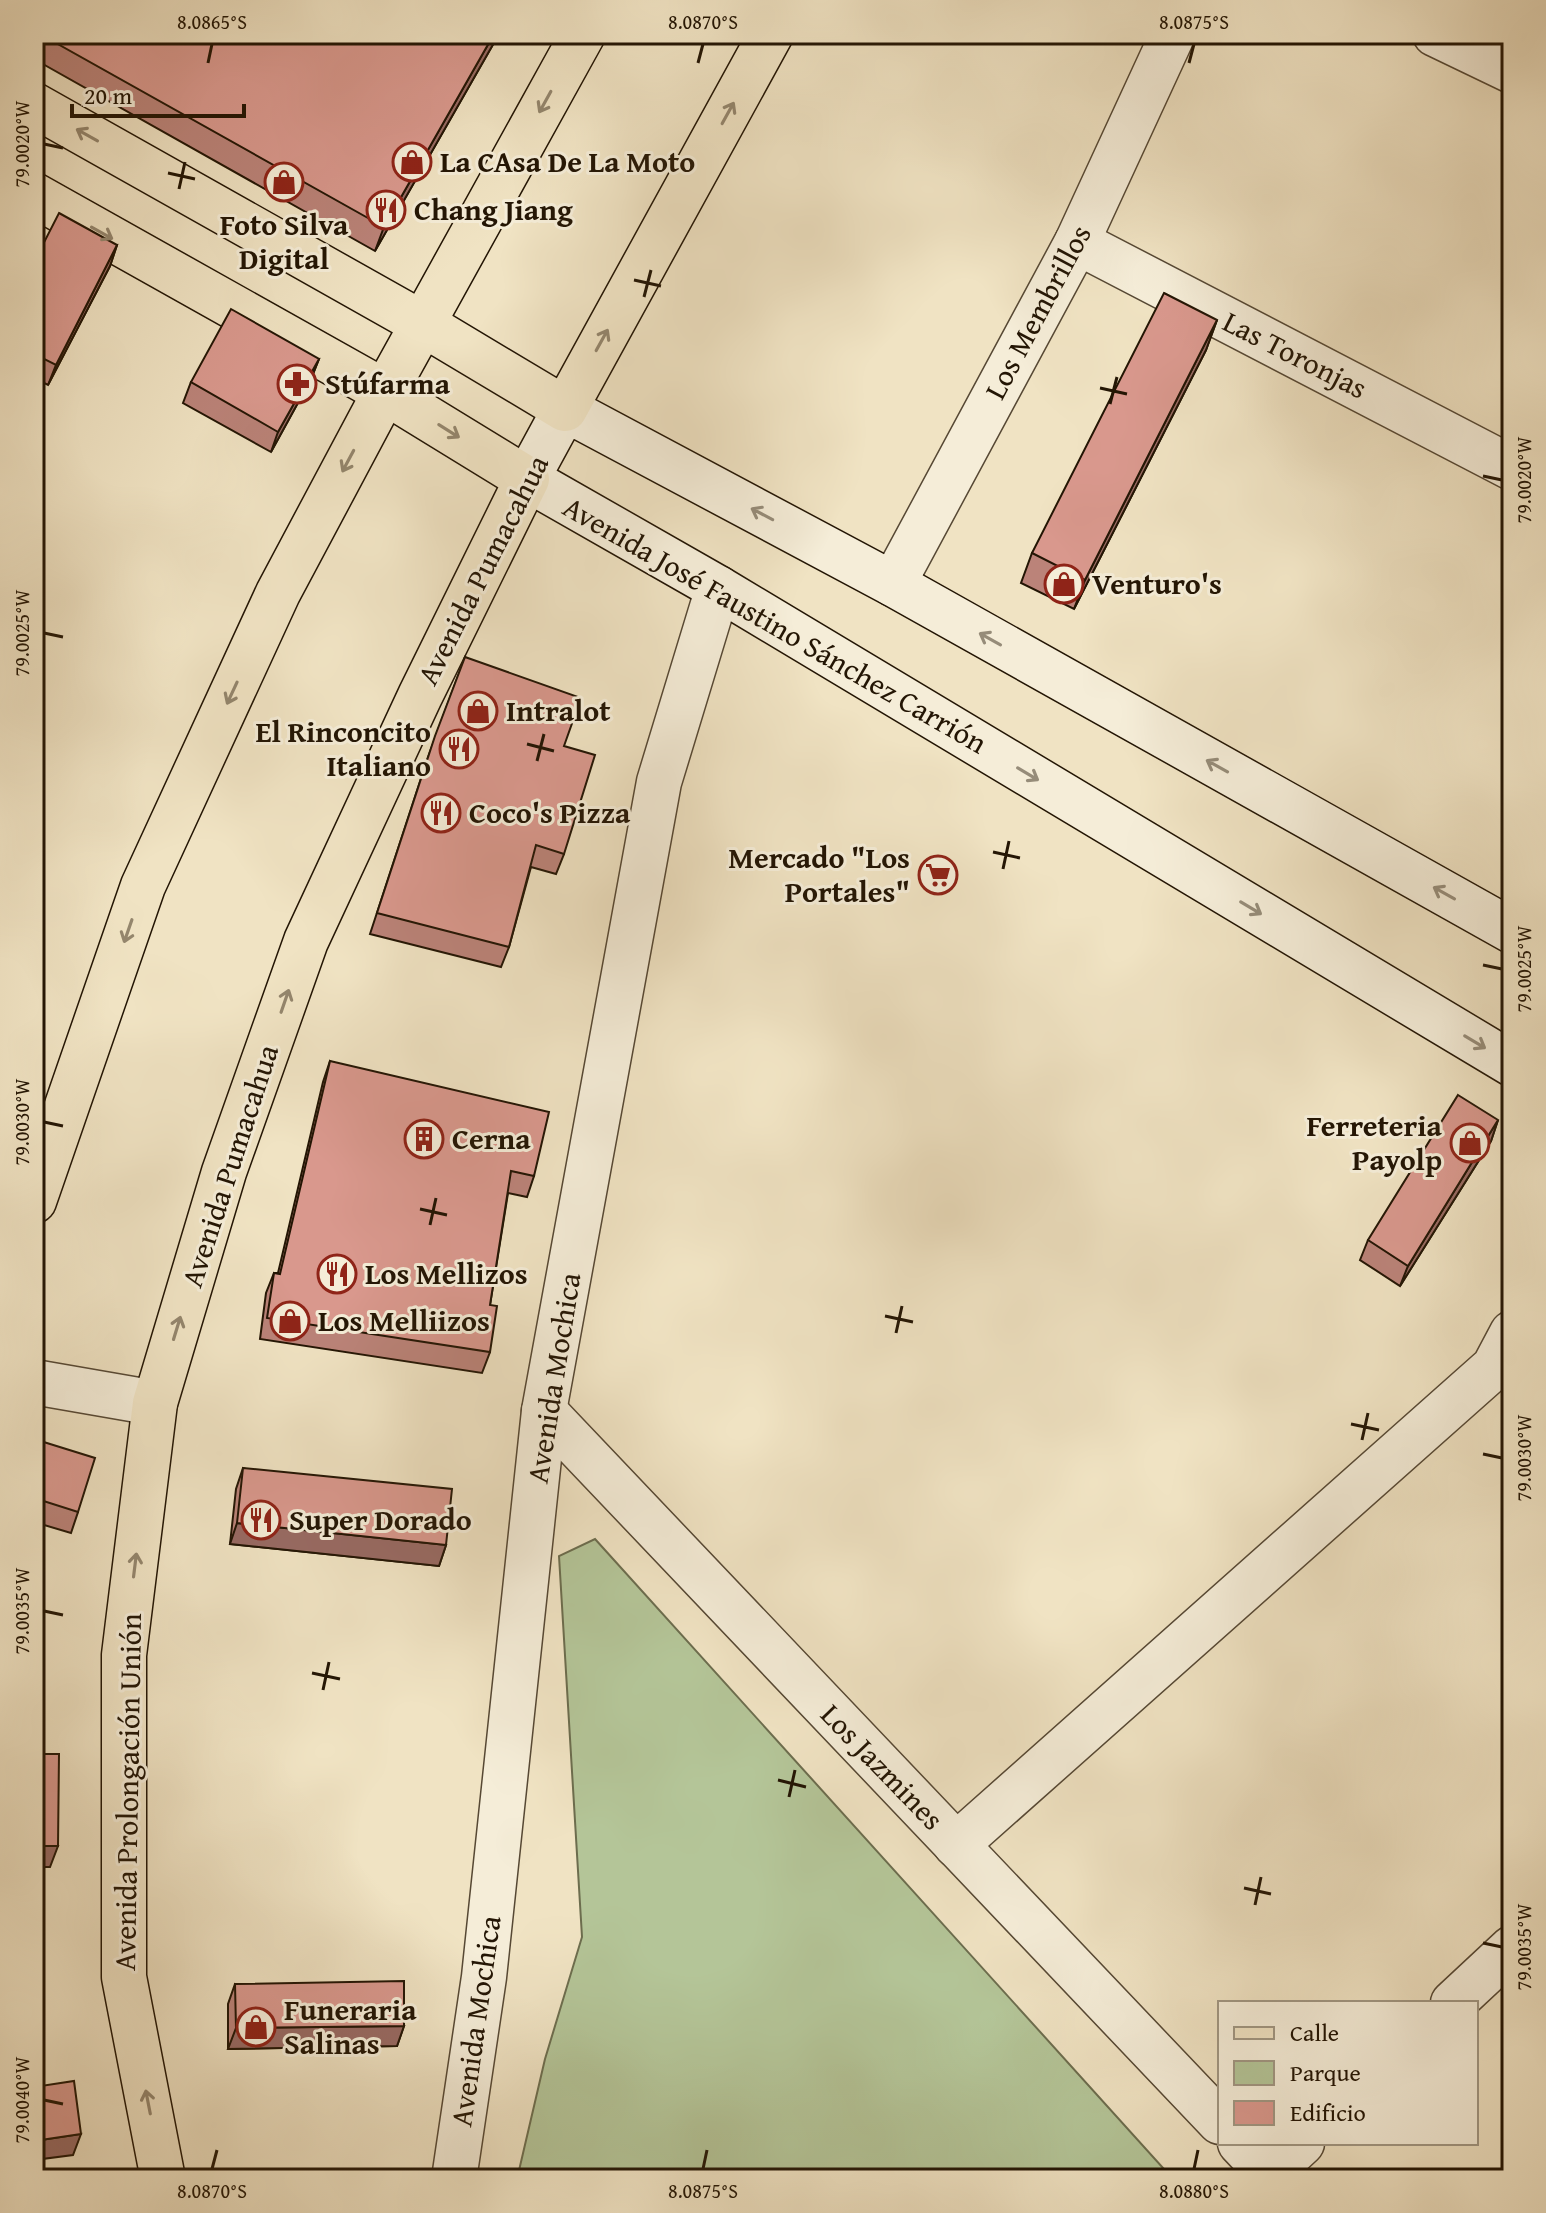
<svg xmlns="http://www.w3.org/2000/svg" width="1546" height="2213" font-family="'Gentium Book Plus',serif">
  <style>
    .green { fill: #b4c598; stroke: #6c6d4e; stroke-width: 2 }
    .lines { fill: none; stroke-linecap: round; stroke-linejoin: round }
    .street-casing { stroke: #564834; stroke-width: 47 }
    .secondary-casing { stroke: #231504; stroke-width: 47 }
    .primary-casing { stroke: #231504; stroke-width: 47 }
    .street { stroke: #f5edd8; stroke-width: 44 }
    .secondary { stroke: #f5edd8; stroke-width: 44 }
    .primary { stroke: #f0e3c3; stroke-width: 44 }
    .wall { fill: #bb8379; stroke: #231504; stroke-width: 2 }
    .shaded-wall { fill: #986a63; stroke: #231504; stroke-width: 2 }
    .building { fill: #d9988d; stroke: #231504; stroke-width: 2 }
    .oneway { stroke: #94866d }
    .oneway2 { stroke: #968c79 }
    .ticks { fill: none; stroke: #231504; stroke-width: 3 }
    .labels { text-anchor: middle; stroke-width: 6; stroke-linejoin: round; paint-order: stroke }
    .poi-label { font-size: 30px; font-weight: bold; fill: #231504; stroke: #f5edd8; text-anchor: start }
    .street-label { font-size: 30px; fill: #231504; stroke: #f5edd8 }
    .neatline { fill: none; stroke: #231504; stroke-width: 3 }
    .ticks-label { font-size: 20px; text-anchor: middle; fill: #231504 }
  </style>
  <rect width="100%" height="100%" fill="#f0e3c3"/>
  <filter id="stains"><feTurbulence type="fractalNoise" baseFrequency=".0025" numOctaves="4"/><feColorMatrix values="0 0 0 0 .2 0 0 0 0 .09 0 0 0 0 .02 0 0 0 .5 -.17"/></filter>
  <radialGradient id="worn" r=".72"><stop offset=".6" stop-color="#630" stop-opacity="0"/><stop offset="1" stop-color="#630" stop-opacity=".3"/></radialGradient>
  <path class="green" d="M595 1539 1173 2179H517L545 2059 582 1937 559 1556Z"/>
  <g class="lines">
    <g class="street-casing">
      <g id="street">
        <path d="M1435 34 1512 71"/>
        <path d="M1077 242 1512 468"/>
        <path d="M893 584 1077 242 1173 34"/>
        <path d="M34 1382 155 1403"/>
        <path d="M544 1411 1220 2122"/>
        <path d="M956 1845 1494 1367 1512 1333"/>
        <path d="M1453 2003 1512 1948"/>
        <path d="M1240 2143 1274 2179"/>
        <path d="M454 2179 484 1977 544 1411 659 782 718 588"/>
        <path d="M1263 2179 1302 2143"/>
      </g>
    </g>
    <g class="secondary-casing">
      <path id="secondary" d="M1512 931 893 584 565 409 527 479 718 588 1512 1064"/>
    </g>
    <g class="primary-casing">
      <g id="primary">
        <path d="M34 105 423 324 565 409 771 34"/>
        <path d="M34 195 385 392 527 479 420 696 306 941 224 1172 155 1403 124 1655V1977L163 2179"/>
        <path d="M34 1201 143 886 278 593 385 392 583 34"/>
      </g>
    </g>
    <use href="#street" class="street"/>
    <use href="#secondary" class="secondary"/>
    <use href="#primary" class="primary"/>
  </g>
  <g class="wall">
    <path d="M34 34H499L375 251 34 59Z"/>
    <path d="M117 245 110 266 48 385 34 378V262Z"/>
    <path d="M1217 320 1206 350 1074 609 1021 583 1032 553Z"/>
    <path d="M319 359 311 379 271 452 183 403 191 382Z"/>
    <path d="M465 657 564 746V854L556 874 531 867 509 947 501 967 370 934 428 757Z"/>
    <path d="M330 1061 534 1176 527 1197 508 1193 490 1305V1352L482 1373 260 1339 266 1293 274 1273H278L323 1082Z"/>
    <path d="M1498 1120 1491 1141 1400 1286 1360 1260 1368 1240Z"/>
    <path d="M34 1439 78 1512 71 1533 34 1522Z"/>
    <path d="M243 1468 446 1545 439 1566 230 1544 236 1489Z"/>
    <path d="M235 1984 404 2026 397 2046 228 2049V2004Z"/>
  </g>
  <g class="shaded-wall">
    <path d="M494 34H499L375 251 384 227Z"/>
    <path d="M117 245 110 266 48 385 56 365Z"/>
    <path d="M1217 320 1206 350 1074 609 1085 580Z"/>
    <path d="M319 359 311 379 271 452 278 432Z"/>
    <path d="M1498 1120 1491 1141 1400 1286 1408 1266Z"/>
    <path d="M237 1523 446 1545 439 1566 230 1544Z"/>
    <path d="M34 1846H58L50 1867H34Z"/>
    <path d="M404 2026 397 2046 228 2049 236 2028Z"/>
    <path d="M81 2134 73 2155 34 2160V2141Z"/>
  </g>
  <g class="building">
    <path d="M40 34H494L384 227Z"/>
    <path d="M59 213 117 245 56 365 34 354V262Z"/>
    <path d="M1164 293 1217 320 1085 580 1032 553Z"/>
    <path d="M231 309 319 359 278 432 191 382Z"/>
    <path d="M465 657 581 698 564 746 595 755 564 854 536 845 509 947 377 913 435 736Z"/>
    <path d="M330 1061 549 1112 534 1176 511 1171 490 1305 497 1306 490 1352 267 1318 274 1273 280 1274Z"/>
    <path d="M1458 1095 1498 1120 1408 1266 1368 1240Z"/>
    <path d="M34 1439 95 1458 78 1512 34 1498Z"/>
    <path d="M243 1468 452 1489 446 1545 237 1523Z"/>
    <path d="M34 1754H59L58 1846H34Z"/>
    <path d="M404 1981V2026L236 2028 235 1984Z"/>
    <path d="M74 2081 81 2134 34 2141V2087Z"/>
  </g>
  <defs><path id="oneway-shaft" d="M-6 0H5M1.5-3L5.5 0L1.5 3" fill="none" stroke-width="1.6" stroke-linecap="round" stroke-linejoin="round" transform="scale(2)"/></defs>
  <g class="oneway">
    <use href="#oneway-shaft" transform="translate(545 102) rotate(119)"/>
    <use href="#oneway-shaft" transform="translate(728 113) rotate(-61)"/>
    <use href="#oneway-shaft" transform="translate(87 135) rotate(-151)"/>
    <use href="#oneway-shaft" transform="translate(102 233) rotate(29)"/>
    <use href="#oneway-shaft" transform="translate(602 340) rotate(-61)"/>
    <use href="#oneway-shaft" transform="translate(449 431) rotate(32)"/>
    <use href="#oneway-shaft" transform="translate(348 461) rotate(118)"/>
    <use href="#oneway-shaft" transform="translate(232 693) rotate(115)"/>
    <use href="#oneway-shaft" transform="translate(128 931) rotate(109)"/>
    <use href="#oneway-shaft" transform="translate(285 1001) rotate(-71)"/>
    <use href="#oneway-shaft" transform="translate(177 1328) rotate(-73)"/>
    <use href="#oneway-shaft" transform="translate(135 1565) rotate(-83)"/>
    <use href="#oneway-shaft" transform="translate(148 2102) rotate(-101)"/>
  </g>
  <g class="oneway2">
    <use href="#oneway-shaft" transform="translate(762 514) rotate(-152)"/>
    <use href="#oneway-shaft" transform="translate(990 639) rotate(-151)"/>
    <use href="#oneway-shaft" transform="translate(1217 766) rotate(-151)"/>
    <use href="#oneway-shaft" transform="translate(1028 774) rotate(31)"/>
    <use href="#oneway-shaft" transform="translate(1444 893) rotate(-151)"/>
    <use href="#oneway-shaft" transform="translate(1251 908) rotate(31)"/>
    <use href="#oneway-shaft" transform="translate(1475 1042) rotate(31)"/>
  </g>
  <path class="ticks" d="M208 63 212 44M698 63 703 44M1189 63 1194 44M44 144 63 148M168 173 195 179M179 189 185 162M634 280 661 286M644 297 651 270M1100 388 1127 394M1110 404 1117 377M1483 476 1502 480M44 633 63 637M527 744 554 751M537 761 544 734M993 852 1020 858M1003 869 1009 841M1483 965 1502 969M44 1122 63 1126M420 1209 447 1215M430 1225 436 1198M885 1316 913 1322M896 1333 902 1306M1351 1424 1379 1430M1362 1440 1368 1413M1483 1454 1502 1458M44 1611 63 1615M312 1673 340 1679M323 1690 329 1662M778 1780 806 1787M789 1797 795 1770M1244 1888 1271 1894M1255 1905 1261 1877M1483 1943 1502 1947M44 2100 63 2104M212 2169 217 2150M703 2169 707 2150M1194 2169 1198 2150"/>
  <defs>
    <g id="shop-ring" transform="scale(2)"><circle r="9.5" fill="#f5edd8" stroke="#8f2418" stroke-width="1.5"/><path d="M-5-2.5h2.3a2.7 3.5 0 0 1 5.4 0H5L5.5 6h-11ZM-1.5-2.5h3a1.5 2.3 0 0 0-3 0Z" fill="#8f2418"/></g>
    <g id="restaurant-ring" transform="scale(2)"><circle r="9.5" fill="#f5edd8" stroke="#8f2418" stroke-width="1.5"/><path d="M-5-6h1v4h1v-4h1v4h1v-4h1v5L-1.5 .5V6h-2V.5L-5-1ZM5-6V6H3V1.5H1.5Q1.5-4 5-6Z" fill="#8f2418"/></g>
    <g id="pharmacy-ring" transform="scale(2)"><circle r="9.5" fill="#f5edd8" stroke="#8f2418" stroke-width="1.5"/><path d="M-2-6h4v4h4v4h-4v4h-4v-4h-4v-4h4Z" fill="#8f2418"/></g>
    <g id="supermarket-ring" transform="scale(2)"><circle r="9.5" fill="#f5edd8" stroke="#8f2418" stroke-width="1.5"/><path d="M-6-5.5h2.5l.6 2H6L4.5 2H-2.5L-4.4-4H-6ZM-1.5 3.2a1.3 1.3 0 1 0 .1 0ZM3 3.2a1.3 1.3 0 1 0 .1 0Z" fill="#8f2418"/></g>
    <g id="building-ring" transform="scale(2)"><circle r="9.5" fill="#f5edd8" stroke="#8f2418" stroke-width="1.5"/><path d="M-4-6H4V6H1V3H-1V6H-4ZM-2.5-4.3h1.7v1.8h-1.7ZM.8-4.3h1.7v1.8H.8ZM-2.5-1h1.7V.8h-1.7ZM.8-1h1.7V.8H.8Z" fill="#8f2418"/></g>
  </defs>
  <g fill-rule="evenodd">
    <use href="#shop-ring" x="412" y="162"/>
    <use href="#shop-ring" x="284" y="182"/>
    <use href="#restaurant-ring" x="386" y="210"/>
    <use href="#pharmacy-ring" x="297" y="384"/>
    <use href="#shop-ring" x="1064" y="584"/>
    <use href="#shop-ring" x="478" y="711"/>
    <use href="#restaurant-ring" x="459" y="749"/>
    <use href="#restaurant-ring" x="441" y="813"/>
    <use href="#supermarket-ring" x="938" y="875"/>
    <use href="#building-ring" x="424" y="1139"/>
    <use href="#shop-ring" x="1470" y="1143"/>
    <use href="#restaurant-ring" x="337" y="1274"/>
    <use href="#shop-ring" x="290" y="1321"/>
    <use href="#restaurant-ring" x="261" y="1520"/>
    <use href="#shop-ring" x="256" y="2027"/>
  </g>
  <g class="labels">
    <g class="poi-label">
      <text x="440" y="172">La CAsa De La Moto</text>
      <text x="414" y="220">Chang Jiang</text>
      <text x="284" y="235" text-anchor="middle">Foto Silva<tspan x="284" dy="34">Digital</tspan></text>
      <text x="325" y="394">Stúfarma</text>
      <text x="1092" y="594">Venturo's</text>
      <text x="506" y="721">Intralot</text>
      <text x="431" y="742" text-anchor="end">El Rinconcito<tspan x="431" dy="34">Italiano</tspan></text>
      <text x="469" y="823">Coco's Pizza</text>
      <text x="910" y="868" text-anchor="end">Mercado "Los<tspan x="910" dy="34">Portales"</tspan></text>
      <text x="1442" y="1136" text-anchor="end">Ferreteria<tspan x="1442" dy="34">Payolp</tspan></text>
      <text x="452" y="1149">Cerna</text>
      <text x="365" y="1284">Los Mellizos</text>
      <text x="318" y="1331">Los Melliizos</text>
      <text x="289" y="1530">Super Dorado</text>
      <text x="284" y="2020">Funeraria<tspan x="284" dy="34">Salinas</tspan></text>
    </g>
    <g class="street-label">
      <text transform="translate(1038 312) rotate(-62)" y="10">Los Membrillos</text>
      <text transform="translate(1295 355) rotate(27)" y="10">Las Toronjas</text>
      <text transform="translate(483 570) rotate(-63)" y="10">Avenida Pumacahua</text>
      <text transform="translate(775 625) rotate(30)" y="10">Avenida José Faustino Sánchez Carrión</text>
      <text transform="translate(230 1166) rotate(-72)" y="10">Avenida Pumacahua</text>
      <text transform="translate(554 1378) rotate(-81)" y="10">Avenida Mochica</text>
      <text transform="translate(882 1767) rotate(46)" y="10">Los Jazmines</text>
      <text transform="translate(128 1792) rotate(-89)" y="10">Avenida Prolongación Unión</text>
      <text transform="translate(476 2021) rotate(-82)" y="10">Avenida Mochica</text>
    </g>
  </g>
  <rect width="1546" height="2213" fill="none" stroke="#f0e3c3" stroke-width="88"/>
  <rect x="1218" y="2001" width="260" height="144" fill="#f5edd8" stroke="#a19783" stroke-width="2"/>
  <rect x="1234" y="2027" width="40" height="12" fill="#f0e3c3" stroke="#a19783" stroke-width="2"/>
  <text x="1290" y="2041" font-size="24" fill="#231504">Calle</text>
  <rect x="1234" y="2061" width="40" height="24" fill="#b4c598" stroke="#a19783" stroke-width="2"/>
  <text x="1290" y="2081" font-size="24" fill="#231504">Parque</text>
  <rect x="1234" y="2101" width="40" height="24" fill="#d9988d" stroke="#a19783" stroke-width="2"/>
  <text x="1290" y="2121" font-size="24" fill="#231504">Edificio</text>
  <path d="M72 104v12h172v-12" fill="none" stroke="#231504" stroke-width="4"/>
  <text x="84" y="104" font-size="24" fill="#231504" stroke="#f5edd8" stroke-width="6" paint-order="stroke">20 m</text>
  <rect x="44" y="44" width="1458" height="2125" class="neatline"/>
  <g class="ticks-label">
    <text x="212" y="29">8.0865°S</text>
    <text x="703" y="29">8.0870°S</text>
    <text x="1194" y="29">8.0875°S</text>
    <text transform="translate(22 144) rotate(-90)" y="7">79.0020°W</text>
    <text transform="translate(1524 480) rotate(-90)" y="7">79.0020°W</text>
    <text transform="translate(22 633) rotate(-90)" y="7">79.0025°W</text>
    <text transform="translate(1524 969) rotate(-90)" y="7">79.0025°W</text>
    <text transform="translate(22 1122) rotate(-90)" y="7">79.0030°W</text>
    <text transform="translate(1524 1458) rotate(-90)" y="7">79.0030°W</text>
    <text transform="translate(22 1611) rotate(-90)" y="7">79.0035°W</text>
    <text transform="translate(1524 1947) rotate(-90)" y="7">79.0035°W</text>
    <text transform="translate(22 2100) rotate(-90)" y="7">79.0040°W</text>
    <text x="212" y="2198">8.0870°S</text>
    <text x="703" y="2198">8.0875°S</text>
    <text x="1194" y="2198">8.0880°S</text>
  </g>
  <rect width="100%" height="100%" filter="url(#stains)"/>
  <rect width="100%" height="100%" fill="url(#worn)"/>
</svg>
